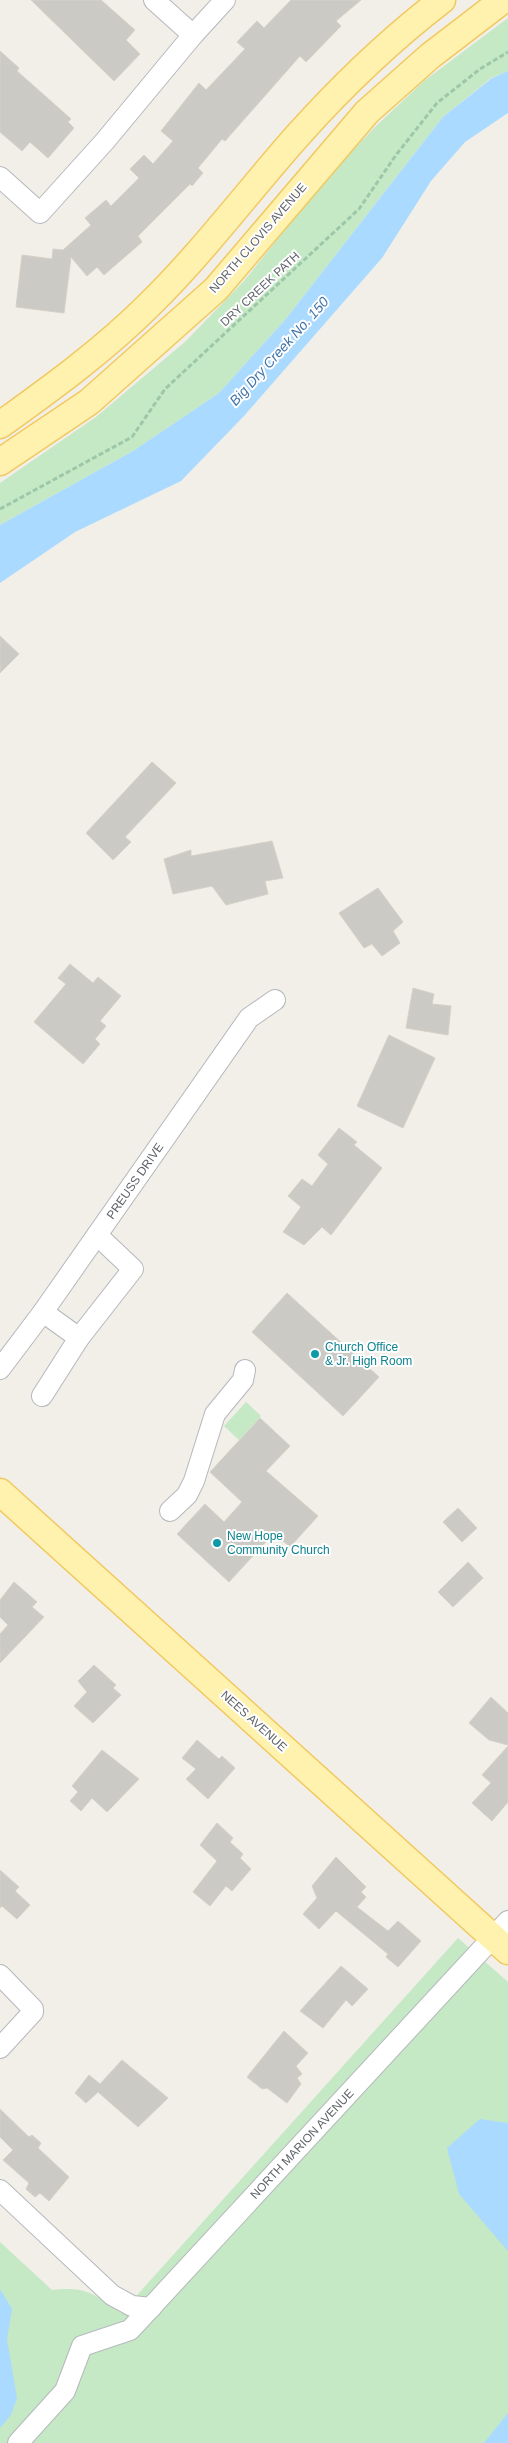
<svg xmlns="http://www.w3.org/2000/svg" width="508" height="2443" font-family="Arial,sans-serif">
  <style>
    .green { fill: #c5e8c5 }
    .water { fill: #aadaff }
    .building { fill: #cccac5; stroke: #d6d1c6 }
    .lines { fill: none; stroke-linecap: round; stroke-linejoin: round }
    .minor-casing { stroke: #b5b8bc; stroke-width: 22 }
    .major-casing { stroke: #f2c960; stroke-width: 29 }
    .path { stroke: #9cc7a9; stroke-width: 3; stroke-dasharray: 5 2.5; stroke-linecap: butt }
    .minor { stroke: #fff; stroke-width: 20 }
    .major { stroke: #fff2af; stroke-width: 26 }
    .culture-dot { fill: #0f9aa8; stroke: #fff; stroke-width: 2 }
    .labels { text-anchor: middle; stroke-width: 4; stroke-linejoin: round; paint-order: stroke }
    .street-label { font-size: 12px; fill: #5f6368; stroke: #fff }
    .culture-label { font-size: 12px; fill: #0d838f; stroke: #fff; text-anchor: start }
    .water-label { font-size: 14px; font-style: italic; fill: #4174aa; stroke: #fff }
  </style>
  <rect width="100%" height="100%" fill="#f1efe8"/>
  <g class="green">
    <path d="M508 18V71L491 78 443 117 285 320 219 393 133 451 0 525V483L96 417 186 341 244 281 324 181 375 127 424 81Z"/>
    <path d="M246 1402 261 1416 239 1440 224 1426Z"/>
    <path d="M458 1938 508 1982V2443H0V2242L52 2290C86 2286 95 2294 121 2313Z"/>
  </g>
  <g class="water">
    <path d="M508 71V113L465 142 431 181 382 258 244 416 181 481 75 532 0 583V525L133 451 219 393 285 320 443 117 492 78Z"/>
    <path d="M480 2119 508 2123V2251L459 2194 447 2148Z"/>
    <path d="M0 2289 12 2309 7 2339 17 2398 11 2415 0 2428Z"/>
    <path d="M508 2413V2443H484Z"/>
  </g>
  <g class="building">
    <path d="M31 0H101L135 30 126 40 140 54 114 81Z"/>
    <path d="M291 0H361L336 21 341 26 306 62 300 56 225 141 222 139 198 168 203 173 192 186 190 184 138 236 142 242 104 275 97 267 87 276 71 257 64 313 16 307 22 255 52 259 53 249 63 250 91 225 85 218 106 200 111 206 139 178 130 169 144 155 153 164 173 141 161 131 199 83 206 90 245 49 237 42 257 21 264 28Z"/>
    <path d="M0 51 19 68 17 71 71 119 68 122 74 128 48 158 30 142 22 151 0 132Z"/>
    <path d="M0 636 19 654 0 673Z"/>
    <path d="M152 762 176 783 125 837 131 842 113 860 86 833Z"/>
    <path d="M272 841 283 878 265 881 268 894 226 905 212 886 173 894 164 859 191 850V856Z"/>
    <path d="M378 888 403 922 393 931 400 943 382 956 372 944 364 948 339 913Z"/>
    <path d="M70 964 93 983 98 977 121 996 100 1021 106 1026 95 1039 100 1044 83 1064 34 1022 66 984 58 978Z"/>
    <path d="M413 988 434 994 432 1004 451 1006 448 1035 406 1028Z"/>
    <path d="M389 1035 435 1058 403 1128 357 1106Z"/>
    <path d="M339 1128 357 1142 354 1145 382 1168 331 1235 322 1227 304 1245 283 1232 301 1207 288 1196 302 1179 312 1186 328 1164 318 1155Z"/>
    <path d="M287 1293 379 1377 343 1416 252 1332Z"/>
    <path d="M260 1418 290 1446 266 1471 318 1516 290 1547 274 1533 229 1582 177 1534 205 1504 224 1522 242 1502 210 1472Z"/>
    <path d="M458 1508 477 1528 462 1542 443 1522Z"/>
    <path d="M468 1562 483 1578 453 1607 438 1592Z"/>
    <path d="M14 1582 37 1602 32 1607 44 1617 0 1663V1634L8 1625 0 1617V1600Z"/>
    <path d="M94 1665 116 1685 113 1688 121 1695 93 1723 74 1706 87 1692 78 1681Z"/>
    <path d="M491 1697 508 1713V1745L489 1740 469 1723Z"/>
    <path d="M197 1740 219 1759 222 1756 235 1768 208 1799 186 1779 196 1769 182 1758Z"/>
    <path d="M508 1746V1802L492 1821 472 1803 491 1783 482 1775Z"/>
    <path d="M102 1750 139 1779 107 1812 92 1798 81 1811 70 1801 78 1792 72 1786Z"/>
    <path d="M217 1823 233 1838 230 1842 243 1854 240 1858 251 1869 232 1891 226 1886 210 1906 193 1892 217 1861 200 1845Z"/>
    <path d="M336 1857 366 1887 361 1892 366 1897 357 1907 388 1931 398 1921 421 1941 398 1967 386 1957 388 1954 336 1911 319 1929 303 1914 317 1898 312 1886Z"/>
    <path d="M0 1870 19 1887 15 1891 30 1905 17 1919 2 1906 0 1908Z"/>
    <path d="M341 1966 368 1989 352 2006 346 2000 323 2028 300 2011Z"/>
    <path d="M284 2031 308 2053 296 2066 302 2074 297 2078 301 2084 287 2103 267 2088 262 2089 247 2077Z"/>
    <path d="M122 2060 168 2098 138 2127 98 2092 86 2103 75 2093 89 2075 100 2084Z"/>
    <path d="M0 2109 29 2137 32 2135 41 2143 38 2148 69 2177 49 2201 40 2193 35 2197 26 2189 29 2183 3 2160 13 2150 0 2137Z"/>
  </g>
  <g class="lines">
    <g class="minor-casing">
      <g id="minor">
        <path d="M154 0 193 35"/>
        <path d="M0 177 40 213 105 141 193 35 225 0"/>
        <path d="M43 1312 79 1338"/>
        <path d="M0 1369 43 1312 249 1018 275 1000"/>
        <path d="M42 1396 79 1338 133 1269 97 1235"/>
        <path d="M170 1511 187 1495 194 1481 215 1414 243 1380 245 1370"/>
        <path d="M0 1975 33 2009V2012L0 2048"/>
        <path d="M0 2190 112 2295 132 2306 151 2308"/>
        <path d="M18 2443 65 2391 82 2346 130 2330 508 1921"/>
      </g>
    </g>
    <g class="major-casing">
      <g id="major">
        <path d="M0 425C53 387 104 350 150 304 204 251 249 190 299 134 343 85 390 40 442 0"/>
        <path d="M0 462 89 402 216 289 367 112 430 56 503 0"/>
        <path d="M0 1492 508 1951"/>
      </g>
    </g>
    <path class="path" d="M0 509 132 437 165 389 359 209 396 155 437 103 480 69 508 52"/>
    <use href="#minor" class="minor"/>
    <use href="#major" class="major"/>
  </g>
  <g class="culture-dot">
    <circle cx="315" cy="1354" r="5"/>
    <circle cx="217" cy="1543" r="5"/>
  </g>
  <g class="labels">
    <g class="street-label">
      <text transform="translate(258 238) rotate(-49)" y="4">NORTH CLOVIS AVENUE</text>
      <text transform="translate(260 289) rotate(-43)" y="4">DRY CREEK PATH</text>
      <text transform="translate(135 1181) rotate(-55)" y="4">PREUSS DRIVE</text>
      <text transform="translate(254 1721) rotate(42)" y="4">NEES AVENUE</text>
      <text transform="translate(302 2144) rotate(-47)" y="4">NORTH MARION AVENUE</text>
    </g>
    <g class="culture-label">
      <text x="325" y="1351">Church Office<tspan x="325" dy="14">&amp; Jr. High Room</tspan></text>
      <text x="227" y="1540">New Hope<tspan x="227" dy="14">Community Church</tspan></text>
    </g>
    <g class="water-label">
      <text transform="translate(279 351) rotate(-48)" y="5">Big Dry Creek No. 150</text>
    </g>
  </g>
</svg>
